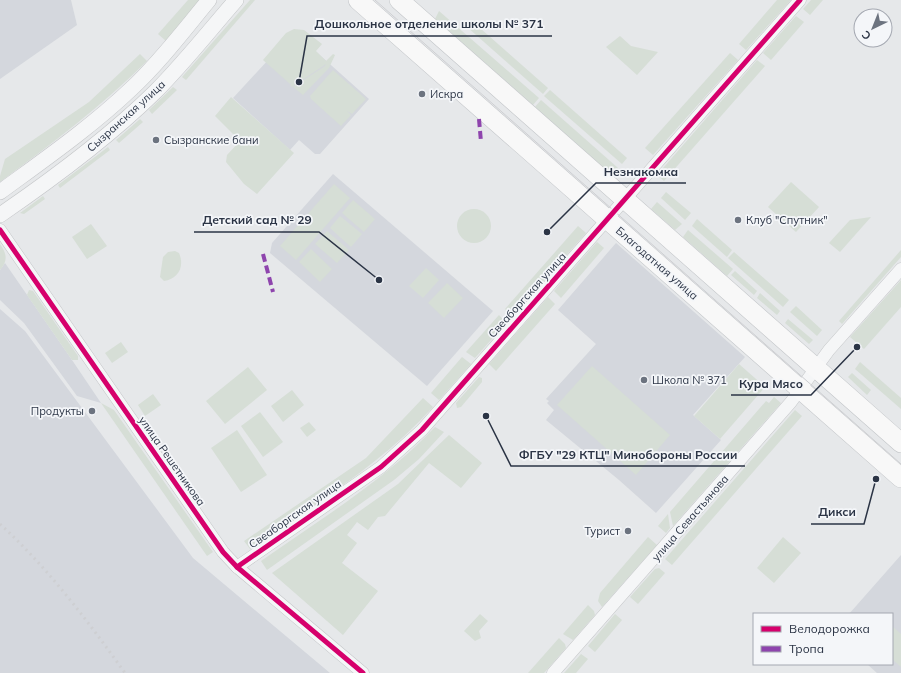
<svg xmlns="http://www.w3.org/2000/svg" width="901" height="673" font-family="Mulish,sans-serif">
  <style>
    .built { fill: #d4d7dd }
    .green { fill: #d6ded6 }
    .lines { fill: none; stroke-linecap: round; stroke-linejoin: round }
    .minor-casing { stroke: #c4c6c8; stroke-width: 13 }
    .tertiary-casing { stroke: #c4c6c8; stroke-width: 16 }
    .primary-casing { stroke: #c2c5c8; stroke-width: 20 }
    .minor { stroke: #f5f6f7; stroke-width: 12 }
    .tertiary { stroke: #f5f6f7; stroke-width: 15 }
    .primary { stroke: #f8f8f8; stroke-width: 19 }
    .tram { stroke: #cecfd2; stroke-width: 1 }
    .rail { stroke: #cecfd2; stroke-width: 3; stroke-dasharray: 2 4; stroke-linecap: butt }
    .quiet { stroke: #8e44ad; stroke-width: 4; stroke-dasharray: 8 4; stroke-linecap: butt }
    .cycleway-casing { stroke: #f4f6f9; stroke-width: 8 }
    .cycleway { stroke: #d6006c; stroke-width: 5 }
    .poi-dot { fill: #6c737f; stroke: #f4f6f9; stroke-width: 1.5 }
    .labels { text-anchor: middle; stroke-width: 3.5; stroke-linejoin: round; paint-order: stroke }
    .poi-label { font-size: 11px; fill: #2b3445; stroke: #f4f6f9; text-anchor: start }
    .street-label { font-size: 11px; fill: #2b3445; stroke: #f4f6f9 }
    .leader { fill: none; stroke: #2b3445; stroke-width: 1.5 }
    .callout-dot { fill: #2b3445; stroke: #f4f6f9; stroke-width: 1.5 }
    .callout-label { font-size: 12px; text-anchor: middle; font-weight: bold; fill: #2b3445; stroke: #f4f6f9; stroke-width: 3.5; stroke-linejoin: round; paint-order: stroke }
  </style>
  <rect width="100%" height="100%" fill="#e6e8ea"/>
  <g class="built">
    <path d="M0 0H71L77 25 0 79Z"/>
    <path d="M294 32 369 99 320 154H315L299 140 290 150 233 98Z"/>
    <path d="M333 174 493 311 427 386 270 253 272 243Z"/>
    <path d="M616 243 745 357 693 415 721 440 656 513 619 480 546 420 554 410 547 403 549 401 546 399 596 344 558 310Z"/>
    <path d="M5 263 72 360 101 403 77 396 24 323 0 300V270Z"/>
    <path d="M0 309 25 331 193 558 330 673H0Z"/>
    <path d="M901 555V673H877L867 664H892V614H849Z"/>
  </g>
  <g class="green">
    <path d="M188 0H201L166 41 158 34Z"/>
    <path d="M250 0H255L186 80 182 77Z"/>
    <path d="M777 0H791L746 50 739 44Z"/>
    <path d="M811 0H823L810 15 803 9Z"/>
    <path d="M439 11 539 98 533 105 435 19Z"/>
    <path d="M796 16 804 22 771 60 763 53Z"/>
    <path d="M472 21 548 88 543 94 467 27Z"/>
    <path d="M294 29 304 30 322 44 316 51 326 61 333 54 335 55 329 68 303 95 293 87 325 66 326 64 315 54 326 64 292 87 290 85 292 83 290 84 263 60 286 33Z"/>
    <path d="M620 36 631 46 658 52 637 75 606 47Z"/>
    <path d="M730 53 738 60 653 155 645 148Z"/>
    <path d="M140 54 147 61C102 106 51 144 0 182V176L5 159 89 102Z"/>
    <path d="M757 60 765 66 664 181 657 175Z"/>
    <path d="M333 70 366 99 352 114 347 111 351 115 341 126 311 99 310 96Z"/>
    <path d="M173 87 177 90 152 114 149 110Z"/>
    <path d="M550 90 627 158 622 164 544 96Z"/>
    <path d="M231 97 294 153 257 194 244 184 226 162 227 155 240 141 215 116Z"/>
    <path d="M541 100 618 168 612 175 535 107Z"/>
    <path d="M140 119 143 122 119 143 116 140Z"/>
    <path d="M108 147 110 150 60 188 58 185Z"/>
    <path d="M791 182 819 207 796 232 768 207Z"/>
    <path d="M334 184 350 198 296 260 280 246Z"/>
    <path d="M666 192 691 213 685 220 661 198Z"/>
    <path d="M43 196 45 199 24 214 20 213Z"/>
    <path d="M353 200 375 219 364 232 342 213Z"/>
    <path d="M657 202 682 224 675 230 651 209Z"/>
    <circle cx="474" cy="226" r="17"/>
    <path d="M340 216 362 234 351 247 330 228Z"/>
    <path d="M871 217 840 252 829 243 850 220Z"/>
    <path d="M697 219 732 250 727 257 692 226Z"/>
    <path d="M91 224 107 246 87 259 72 237Z"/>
    <path d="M578 226 586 233 514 314H510L505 309Z"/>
    <path d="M688 230 733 269 727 276 683 237Z"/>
    <path d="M327 231 349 250 337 263 315 244Z"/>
    <path d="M597 242 604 248 561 298 554 291Z"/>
    <path d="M0 244C7 254 8 261 0 270Z"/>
    <path d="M311 249 332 269 320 282 299 262Z"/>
    <path d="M901 250V257L842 324 839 321Z"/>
    <path d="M175 251 179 253C185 267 178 279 164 281L160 277 163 257 168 252Z"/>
    <path d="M734 252 789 300 783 307 728 258Z"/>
    <path d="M426 268 439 280 423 298 409 286Z"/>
    <path d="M735 271 757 291 754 295 731 275Z"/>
    <path d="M901 280V307L864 349 850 337Z"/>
    <path d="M447 283 463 298 444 318 428 303Z"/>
    <path d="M29 290 33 291 78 356V360H72L27 295Z"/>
    <path d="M760 293 780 311 777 315 757 298Z"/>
    <path d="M548 297 555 304 496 371 489 364Z"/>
    <path d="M796 306 822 330 817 336 790 312Z"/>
    <path d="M499 315 506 323 475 358 466 352Z"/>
    <path d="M788 319 813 340 809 344 785 323Z"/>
    <path d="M121 342 128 352 112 363 105 353Z"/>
    <path d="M462 357 471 364 439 400 431 393Z"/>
    <path d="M860 362 901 398V409L855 369Z"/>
    <path d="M739 364 765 387 720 439 694 416Z"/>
    <path d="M592 366 670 435 636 475 557 405Z"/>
    <path d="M248 367 267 390 225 424 206 401Z"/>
    <path d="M852 373 871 390 867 395 848 377Z"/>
    <path d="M479 377 482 378V382L461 407 457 408 456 403Z"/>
    <path d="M292 390 304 405 283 422 271 406Z"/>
    <path d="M153 394 161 405 145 416 138 405Z"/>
    <path d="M774 397 781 403 673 526 670 512 766 401 769 403Z"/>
    <path d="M423 398 433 407C381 465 313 505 250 549L244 541 366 458Z"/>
    <path d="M101 403 114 410 213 552 207 556Z"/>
    <path d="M795 410 802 416 672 565 665 559Z"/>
    <path d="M260 412 283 442 263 457 241 426Z"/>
    <path d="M309 422 316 430 307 437 300 428Z"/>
    <path d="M435 427 444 432 419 459 394 480 267 570 261 561C321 519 385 480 435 427Z"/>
    <path d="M237 430 267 475 241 492 211 448Z"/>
    <path d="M449 435 482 463 461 488 429 463 385 516 378 517 368 530 357 522 347 535 357 543 342 563 378 591 343 635 272 573 398 484Z"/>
    <path d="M668 514 670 528 666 533 658 526Z"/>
    <path d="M648 537 657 545 602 607 598 601 600 593Z"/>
    <path d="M783 537 801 553 774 583 757 568Z"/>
    <path d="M659 568 665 573 638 604 630 597 655 569Z"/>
    <path d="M588 605 594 611 595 615 573 640 563 634Z"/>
    <path d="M480 614 488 621 479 631 481 638 475 641 464 631Z"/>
    <path d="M615 614 622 620 595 652 588 646Z"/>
    <path d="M892 626 901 634V667L892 659Z"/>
    <path d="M559 638 565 644 566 648 544 673H528Z"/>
    <path d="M581 654 588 659 576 673H564Z"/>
  </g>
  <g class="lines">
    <g class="minor-casing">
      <g id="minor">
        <path d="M0 230 223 552 237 567 363 673"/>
        <path d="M237 567 381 467 422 430 800 0"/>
        <path d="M553 673 791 402 829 350 901 269"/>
      </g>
    </g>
    <g class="tertiary-casing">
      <g id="tertiary">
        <path d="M0 192C45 159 91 127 131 89 160 62 184 30 209 0"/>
        <path d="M0 215C54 178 108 138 155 92 184 63 209 31 236 0"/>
      </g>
    </g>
    <g class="primary-casing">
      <g id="primary">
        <path d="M358 0 901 478"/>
        <path d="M399 0 901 443"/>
      </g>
    </g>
    <use href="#minor" class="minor"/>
    <use href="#tertiary" class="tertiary"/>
    <use href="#primary" class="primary"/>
    <path class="tram" d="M375 0 901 464"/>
    <path class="rail" d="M0 524C48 568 87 620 125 673"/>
    <g class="quiet">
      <path d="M479 119 481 142"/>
      <path d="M263 254 273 292"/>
    </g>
    <g class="cycleway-casing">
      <g id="cycleway">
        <path d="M0 230 223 552 237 567 363 673"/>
        <path d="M237 567 381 467 422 430 800 0"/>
      </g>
    </g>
    <use href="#cycleway" class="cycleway"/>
  </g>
  <g class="poi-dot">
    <circle cx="422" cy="94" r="4"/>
    <circle cx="156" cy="140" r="4"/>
    <circle cx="738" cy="220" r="4"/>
    <circle cx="644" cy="380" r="4"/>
    <circle cx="92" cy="411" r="4"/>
    <circle cx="628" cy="531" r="4"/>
  </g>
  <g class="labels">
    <g class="poi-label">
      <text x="430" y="98">Искра</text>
      <text x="164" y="144">Сызранские бани</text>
      <text x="746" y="224">Клуб "Спутник"</text>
      <text x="652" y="384">Школа № 371</text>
      <text x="84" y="415" text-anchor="end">Продукты</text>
      <text x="620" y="535" text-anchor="end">Турист</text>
    </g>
    <g class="street-label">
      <text transform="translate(126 116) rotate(-42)" y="4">Сызранская улица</text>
      <text transform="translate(657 263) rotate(41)" y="4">Благодатная улица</text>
      <text transform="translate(527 295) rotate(-48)" y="4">Свеаборгская улица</text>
      <text transform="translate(172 461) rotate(55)" y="4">улица Решетникова</text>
      <text transform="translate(295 514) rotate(-35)" y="4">Свеаборгская улица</text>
      <text transform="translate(690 518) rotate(-49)" y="4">улица Севастьянова</text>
    </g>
  </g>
  <path class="leader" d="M299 82L307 36H552M547 232L596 183H686M379 280L319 232H194M857 347L811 395H731M486 416L511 466H745M876 479L864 524H811"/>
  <g class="callout-dot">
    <circle cx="299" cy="82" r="4"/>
    <circle cx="547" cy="232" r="4"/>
    <circle cx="379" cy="280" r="4"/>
    <circle cx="857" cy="347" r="4"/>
    <circle cx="486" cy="416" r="4"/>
    <circle cx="876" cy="479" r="4"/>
  </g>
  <g class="callout-label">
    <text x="429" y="28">Дошкольное отделение школы № 371</text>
    <text x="641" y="176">Незнакомка</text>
    <text x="257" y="224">Детский сад № 29</text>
    <text x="771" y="388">Кура Мясо</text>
    <text x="628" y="459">ФГБУ "29 КТЦ" Минобороны России</text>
    <text x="837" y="516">Дикси</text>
  </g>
  <rect x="753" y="613" width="140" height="52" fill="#f4f6f9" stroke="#a4a8b1"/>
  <rect x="761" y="626" width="20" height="6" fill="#d6006c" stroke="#a4a8b1"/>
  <text x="789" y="633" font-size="12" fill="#2b3445">Велодорожка</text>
  <rect x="761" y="646" width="20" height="6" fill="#8e44ad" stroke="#a4a8b1"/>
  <text x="789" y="653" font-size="12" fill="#2b3445">Тропа</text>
  <g transform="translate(873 28) rotate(223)"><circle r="19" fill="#f4f6f9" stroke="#a4a8b1"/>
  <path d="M0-3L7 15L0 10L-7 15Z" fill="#6c737f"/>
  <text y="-6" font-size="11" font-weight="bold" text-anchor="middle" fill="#2b3445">С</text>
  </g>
</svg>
